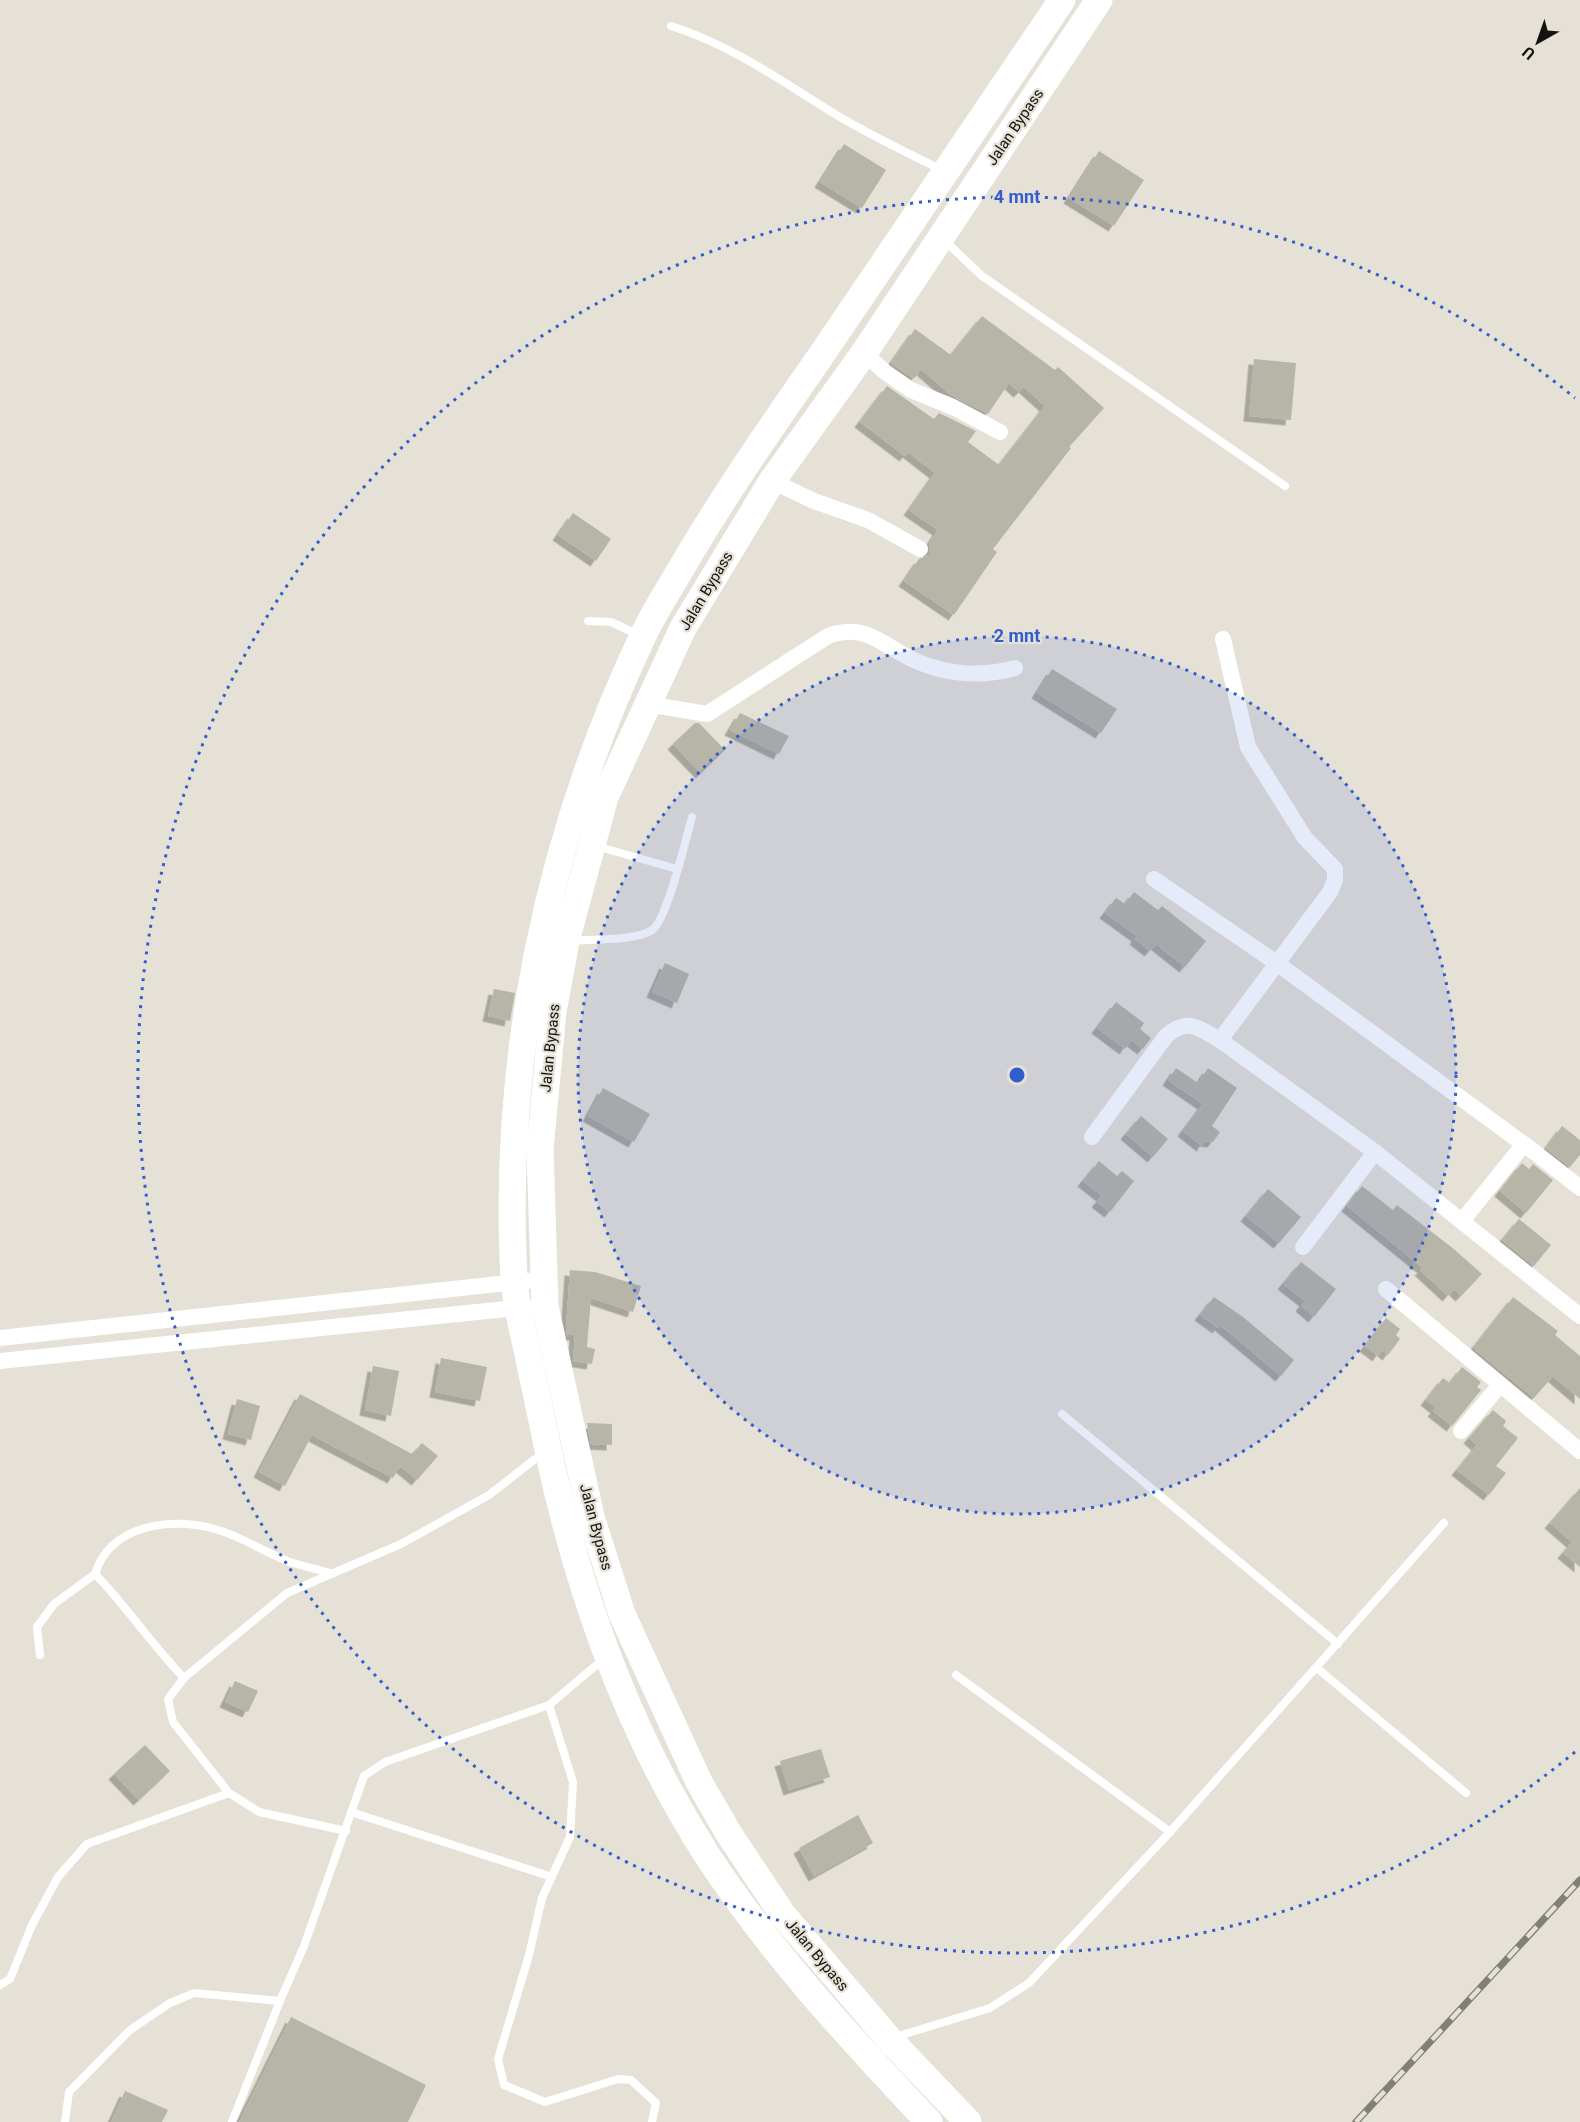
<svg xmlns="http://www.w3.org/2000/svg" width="1580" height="2122" font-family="Roboto,sans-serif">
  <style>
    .building { fill: #b7b4a8; filter: url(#shadow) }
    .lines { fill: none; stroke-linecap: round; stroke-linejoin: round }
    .service { stroke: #fff; stroke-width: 8 }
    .minor { stroke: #fff; stroke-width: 16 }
    .trunk { stroke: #fff; stroke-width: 27 }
    .rail-casing { stroke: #817f77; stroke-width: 7 }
    .rail { stroke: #e5e1d6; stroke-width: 4.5; stroke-dasharray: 14; stroke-linecap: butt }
    .ring { fill: none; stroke: #325ecd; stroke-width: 3; stroke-dasharray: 3 6 }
    .labels { text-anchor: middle; stroke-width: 4.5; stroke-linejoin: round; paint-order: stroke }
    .street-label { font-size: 15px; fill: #14130f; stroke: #e5e1d6 }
    .centre { fill: #325ecd; stroke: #e5e1d6; stroke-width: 3 }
    .ring-label { font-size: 18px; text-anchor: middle; font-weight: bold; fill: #325ecd; stroke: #e5e1d6; stroke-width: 4.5; stroke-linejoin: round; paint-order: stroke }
  </style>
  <defs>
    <filter id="shadow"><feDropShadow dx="-5.5" dy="5.5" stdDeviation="0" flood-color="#0004"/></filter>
  </defs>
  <rect width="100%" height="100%" fill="#e5e1d6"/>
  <g class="building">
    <path d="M844 144 886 170 862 208 820 182Z"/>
    <path d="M1099 151 1144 180 1114 226 1069 198Z"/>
    <path d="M982 316 1055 370 1058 367 1104 408 1069 447 1071 448 993 549 997 552 954 615 904 581 919 559 929 555V544L938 530 909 510 935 473 908 452 905 456 860 422 887 386 934 419 939 413 976 431 968 442 999 465 1045 406 1024 387 1019 392 1009 383 988 414 951 395 921 369 914 379 891 363 915 329 951 355Z"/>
    <path d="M1254 359 1296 363 1291 420 1249 416Z"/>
    <path d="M573 513 611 539 596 561 558 535Z"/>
    <path d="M1052 669 1117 709 1101 733 1037 693Z"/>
    <path d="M740 713 789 736 779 754 730 730Z"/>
    <path d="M695 723H699L725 750 701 773 673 744Z"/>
    <path d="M1134 892 1158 910 1162 906 1206 941 1185 967 1156 944 1150 951 1135 939 1137 936 1105 913 1116 898 1125 904Z"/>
    <path d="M665 963 689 974 677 1003 652 992Z"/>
    <path d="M494 989 515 993 510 1021 488 1016Z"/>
    <path d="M1116 1002 1144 1023 1140 1029 1151 1038 1143 1049 1131 1040 1125 1049 1097 1028Z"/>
    <path d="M1176 1068 1198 1083 1208 1068 1237 1088 1212 1126 1220 1132 1213 1142 1205 1141 1202 1146 1183 1131 1203 1104 1168 1080Z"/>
    <path d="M603 1088 650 1114 634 1142 588 1116Z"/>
    <path d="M1141 1116 1168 1139 1153 1157 1126 1134Z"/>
    <path d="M1562 1126 1580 1140V1155L1570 1167 1546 1148Z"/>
    <path d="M1099 1161 1117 1176 1122 1171 1134 1181 1110 1212 1097 1202 1102 1196 1083 1181Z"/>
    <path d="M1522 1163 1529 1169 1533 1164 1553 1180 1526 1213 1500 1191Z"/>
    <path d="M1362 1186 1393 1210 1397 1205 1455 1250 1482 1274 1461 1296 1454 1289 1448 1296 1420 1270 1423 1268 1347 1206Z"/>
    <path d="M1268 1189 1301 1217 1279 1243 1246 1216Z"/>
    <path d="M1519 1219 1551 1245 1534 1266 1502 1240Z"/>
    <path d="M1301 1262 1336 1289 1314 1317 1301 1306 1305 1301 1283 1284Z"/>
    <path d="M570 1270 595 1272 641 1286 633 1312 591 1298 587 1347 595 1349 592 1364 573 1361 575 1335H567L566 1328Z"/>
    <path d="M1214 1297 1243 1317 1294 1360 1281 1376 1220 1325 1218 1328 1200 1315Z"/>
    <path d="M1513 1297 1558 1331 1555 1335 1580 1356V1399L1553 1376 1534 1398 1473 1348Z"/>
    <path d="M1386 1318 1400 1329 1396 1335 1400 1339 1388 1355 1382 1350 1378 1356 1365 1346Z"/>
    <path d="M441 1358 487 1367 480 1401 435 1392Z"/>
    <path d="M373 1366 399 1371 391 1416 365 1410Z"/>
    <path d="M1462 1367 1481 1382 1477 1387 1481 1390 1452 1426 1433 1411 1436 1408 1426 1400 1443 1378 1450 1383Z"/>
    <path d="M300 1394 412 1454 422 1443 438 1456 417 1480 400 1466 393 1478 312 1435 285 1486 259 1472Z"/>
    <path d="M237 1399 260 1406 251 1440 228 1434Z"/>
    <path d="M1493 1410 1506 1421 1503 1426 1518 1438 1496 1466 1506 1473 1489 1495 1457 1470 1477 1445 1469 1438Z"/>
    <path d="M587 1423 612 1424V1445L591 1444Z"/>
    <path d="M1580 1488V1567L1563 1553 1572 1542 1550 1523Z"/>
    <path d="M235 1681 258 1691 248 1712 225 1702Z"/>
    <path d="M145 1745 170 1771 139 1800 114 1774Z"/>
    <path d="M821 1749 830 1777 789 1790 780 1761Z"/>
    <path d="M858 1815 873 1843 814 1876 799 1848Z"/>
    <path d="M291 2017 426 2085 408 2122H239Z"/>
    <path d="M125 2091 168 2110 162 2122H111Z"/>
  </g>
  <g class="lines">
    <g class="service">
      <path d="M671 26C735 46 788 86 845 120 877 138 911 155 944 171"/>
      <path d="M943 239 982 276 1285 486"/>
      <path d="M588 621 611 622 639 635"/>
      <path d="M596 846 677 869"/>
      <path d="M570 941C590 939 637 941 652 930 667 921 686 838 692 817"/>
      <path d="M1062 1414 1338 1644"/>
      <path d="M95 1574C110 1525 171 1516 215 1529 241 1536 262 1551 287 1561 301 1566 317 1569 331 1573"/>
      <path d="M40 1655 37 1627 54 1604 95 1574C127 1607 152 1645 184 1678"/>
      <path d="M1317 1668 1466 1793"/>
      <path d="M956 1675 1170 1832"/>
      <path d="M549 1705 573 1782 570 1837 542 1898 529 1955 498 2059 504 2085 545 2102 618 2079 631 2080 656 2103 652 2122"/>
      <path d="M351 1812 552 1877"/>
      <path d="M346 1831 259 1812 229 1793 173 1722 168 1699 184 1678 287 1593 401 1544 489 1495 544 1452"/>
      <path d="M0 1985 10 1979 32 1925 58 1877 87 1844 229 1793"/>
      <path d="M895 2037 990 2008 1029 1983 1170 1832 1444 1523"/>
      <path d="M65 2122 69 2092 130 2030 170 2003 194 1993 280 2001 304 1946 364 1776 385 1762 549 1705 606 1657"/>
      <path d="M232 2122 280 2001"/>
    </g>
    <g class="minor">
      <path d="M864 353 885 372 911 390 953 407 1000 432"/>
      <path d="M772 481 814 501 868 520 920 549"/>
      <path d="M1223 639 1248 747 1305 838 1335 869V880L1330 892 1220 1040 1375 1152 1580 1316"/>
      <path d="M647 704 707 714 828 636C867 622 882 646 916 661 947 675 983 677 1015 668"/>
      <path d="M1154 879 1278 964 1537 1154 1580 1188"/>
      <path d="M1092 1137 1166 1036C1188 1017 1198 1028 1220 1040"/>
      <path d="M1462 1221 1524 1144"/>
      <path d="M1303 1247 1375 1152"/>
      <path d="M1386 1289 1580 1451"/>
      <path d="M0 1338 545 1279"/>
      <path d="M0 1361 526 1307"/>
      <path d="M1461 1431 1500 1385"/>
    </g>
    <g class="trunk">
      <path d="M929 2122C850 2038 770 1952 707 1855 632 1738 582 1602 552 1468 544 1429 535 1389 527 1350 522 1327 516 1304 514 1280 502 1059 547 840 641 640 652 615 668 591 682 567 724 495 772 426 820 357 901 238 982 119 1062 0"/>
      <path d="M968 2122 889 2039 783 1915 729 1834 699 1782 622 1614 591 1517 545 1306 540 1149 553 1012 566 941 605 797 683 628 772 481 864 353 1099 0"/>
    </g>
    <g class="rail-casing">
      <path id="rail" d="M1356 2122 1580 1880"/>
    </g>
    <use href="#rail" class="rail"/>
  </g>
  <circle cx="1017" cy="1075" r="439" fill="#325ecd" fill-opacity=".12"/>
  <g class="ring">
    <circle cx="1017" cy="1075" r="439"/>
    <path d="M1575 1752A878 878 0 1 1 1575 398"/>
  </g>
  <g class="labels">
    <g class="street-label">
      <text transform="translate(1015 127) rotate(-56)" y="5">Jalan Bypass</text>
      <text transform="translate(706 591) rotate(-59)" y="5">Jalan Bypass</text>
      <text transform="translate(550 1048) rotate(-84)" y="5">Jalan Bypass</text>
      <text transform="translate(596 1527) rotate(75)" y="5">Jalan Bypass</text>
      <text transform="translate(817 1955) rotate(50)" y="5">Jalan Bypass</text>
    </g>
  </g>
  <circle cx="1017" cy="1075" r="9" class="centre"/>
  <g class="ring-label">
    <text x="1017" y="203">4 mnt</text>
    <text x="1017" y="642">2 mnt</text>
  </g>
  <g transform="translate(1538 42) rotate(220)" stroke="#e5e1d6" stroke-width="4.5" paint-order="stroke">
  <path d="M0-4.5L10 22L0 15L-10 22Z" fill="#14130f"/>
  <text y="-9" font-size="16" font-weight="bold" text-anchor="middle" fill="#14130f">U</text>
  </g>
</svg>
